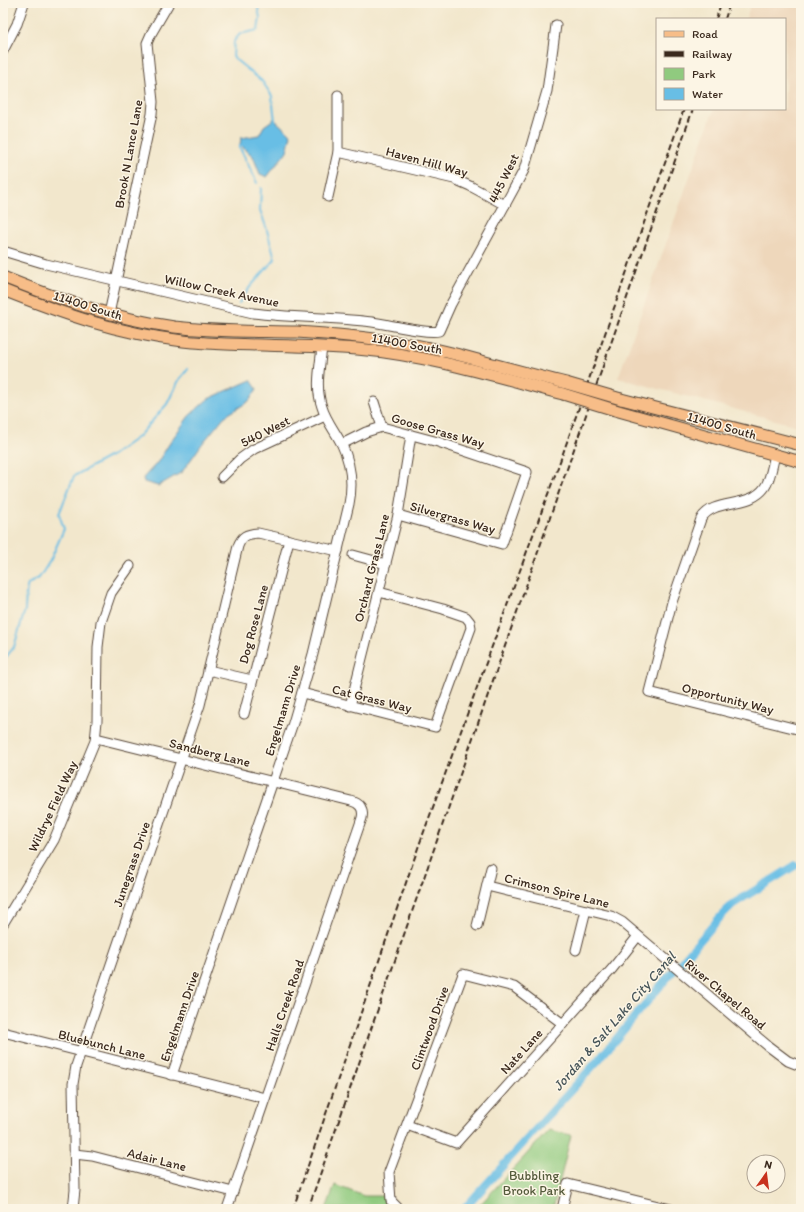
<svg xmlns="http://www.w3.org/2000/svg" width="804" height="1212" font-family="Itim,sans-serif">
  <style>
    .built { fill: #eed7bb }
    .green { fill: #90ca7f; stroke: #667a4e }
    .water { fill: #68bee5; stroke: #527482 }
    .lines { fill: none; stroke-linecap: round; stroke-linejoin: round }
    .stream { stroke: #68bee5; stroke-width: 2 }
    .canal { stroke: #68bee5; stroke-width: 8 }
    .minor-casing { stroke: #564638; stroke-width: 11 }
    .major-casing { stroke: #564638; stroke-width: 13 }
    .minor { stroke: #fff; stroke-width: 9 }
    .major { stroke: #f7bd88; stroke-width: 11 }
    .rail { stroke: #3b2a1e; stroke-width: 2; stroke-dasharray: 6 3; stroke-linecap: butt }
    .major-bridge-casing { stroke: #564638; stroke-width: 13; stroke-linecap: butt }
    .major-bridge { stroke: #f7bd88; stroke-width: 11 }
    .labels { text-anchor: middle; stroke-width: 3; stroke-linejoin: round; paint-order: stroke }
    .street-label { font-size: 13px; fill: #3b2a1e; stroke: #fcf5e5 }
    .park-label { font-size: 13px; fill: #545a3b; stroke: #fcf5e5 }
    .water-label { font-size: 14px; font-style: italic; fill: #48565a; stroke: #fcf5e5 }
  </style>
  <rect width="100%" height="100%" fill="#fcf5e5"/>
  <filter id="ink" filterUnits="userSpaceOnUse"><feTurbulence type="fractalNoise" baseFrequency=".025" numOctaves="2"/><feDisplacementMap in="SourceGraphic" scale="8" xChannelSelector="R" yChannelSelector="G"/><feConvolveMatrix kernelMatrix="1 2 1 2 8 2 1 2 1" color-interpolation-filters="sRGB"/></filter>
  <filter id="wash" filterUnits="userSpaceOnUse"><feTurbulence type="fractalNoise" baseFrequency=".012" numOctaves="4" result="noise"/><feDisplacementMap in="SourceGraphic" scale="16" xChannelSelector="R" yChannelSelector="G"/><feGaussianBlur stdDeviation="0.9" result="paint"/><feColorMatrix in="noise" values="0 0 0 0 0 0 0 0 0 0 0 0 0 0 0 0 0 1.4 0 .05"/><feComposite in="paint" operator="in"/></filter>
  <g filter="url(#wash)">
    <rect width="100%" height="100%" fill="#f2e7cc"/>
    <path class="built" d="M751 3H801V427L618 378 714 109H785V19H746Z"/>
    <g class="green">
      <path d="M549 1130 571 1135 553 1209H476Z"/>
      <path d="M335 1185 364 1196H385L394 1209H326Z"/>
    </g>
    <g class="water">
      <path d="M274 119 291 135 287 151 267 177 260 174 253 156 240 145 241 138 259 135 264 126Z"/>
      <path d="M251 380 257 389 249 401 224 417 202 444 182 472 158 486 144 482 143 478 157 463 173 438 189 416 208 399Z"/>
    </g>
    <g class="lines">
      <g class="stream">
        <path d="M257 3 260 18 258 30 240 34 234 41 233 56 236 60 262 81 272 96 275 121"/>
        <path d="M241 145H240V148L257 183"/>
        <path d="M239 303 250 287 275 259 266 227 260 210 261 188"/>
        <path d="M3 661 14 647 25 610 26 592 28 584 39 578 50 561 64 529 59 514 74 476 114 454 138 437 167 404 179 380 188 369"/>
      </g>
      <path class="canal" d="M464 1209 601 1057 662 984 723 914 733 904 796 865"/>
    </g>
  </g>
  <g filter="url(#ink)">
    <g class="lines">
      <g class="minor-casing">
        <g id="minor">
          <path d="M3 51 17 24 24 3"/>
          <path d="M338 152 454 179 470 186 505 205"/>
          <path d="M328 197 338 152V95"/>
          <path d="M3 251 46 264 253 313C293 318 333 317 372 322 388 324 426 334 439 331L451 304 524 170 547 91 556 25"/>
          <path d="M109 314 152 114 153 102 147 43 151 34 169 3"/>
          <path d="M374 402 382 427"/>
          <path d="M342 444 366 432 382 427 438 442 527 472 502 544 398 515"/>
          <path d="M775 455C772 466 771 478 765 487 749 510 714 497 701 519L672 602 649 692 801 730"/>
          <path d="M222 477 240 459 254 449 325 416"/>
          <path d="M353 555 386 564"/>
          <path d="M208 670 252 680"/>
          <path d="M302 693 435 727 471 628 470 622 466 617 443 609 379 592"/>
          <path d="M350 706 398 515 411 435"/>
          <path d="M244 714 289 540"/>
          <path d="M96 738 351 801C360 803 364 809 362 818L227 1209"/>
          <path d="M487 886 611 916 622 922 768 1046 788 1061 801 1066"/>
          <path d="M3 924 54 840 95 741 97 721 98 647 101 622 111 593 130 566"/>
          <path d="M477 926 491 868"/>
          <path d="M576 950 586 910"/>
          <path d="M3 1032 265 1098"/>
          <path d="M172 1075 293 723 313 654 349 504C353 484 351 464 342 445 336 432 326 421 322 407 315 387 320 367 322 347"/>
          <path d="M407 1125 456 1143 612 969 638 936"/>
          <path d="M74 1154 92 1156 233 1192"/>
          <path d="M73 1209 75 1190 73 1084 76 1066 200 705 238 546C242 536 246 534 258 533L338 551"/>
          <path d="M399 1209 391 1201 389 1172 463 974 514 987 563 1024"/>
          <path d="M562 1209 568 1184 671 1209"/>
        </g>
      </g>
      <g class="major-casing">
        <g id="major">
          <path d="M3 277C60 300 113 318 174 327 214 332 256 331 297 332 330 334 364 337 396 342 420 345 444 351 467 357 500 366 533 375 566 383"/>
          <path d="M3 290C63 314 117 333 183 341 240 347 299 344 357 349 427 355 495 376 563 394"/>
          <path d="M621 399 801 445"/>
          <path d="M615 410 801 462"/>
        </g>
      </g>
      <use href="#minor" class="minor"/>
      <use href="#major" class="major"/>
      <g class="rail">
        <path d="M716 19 721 3"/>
        <path d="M725 19 730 3"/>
        <path d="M293 1209 418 848 562 456 684 109"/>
        <path d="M308 1209 693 109"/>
      </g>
      <g class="major-bridge-casing">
        <g id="major-bridge">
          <path d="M566 383 621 399"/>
          <path d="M563 394 615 410"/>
        </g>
      </g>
      <use href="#major-bridge" class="major-bridge"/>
    </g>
  </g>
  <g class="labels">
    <g class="street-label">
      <text transform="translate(128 154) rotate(-80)" y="5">Brook N Lance Lane</text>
      <text transform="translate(427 161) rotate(15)" y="5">Haven Hill Way</text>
      <text transform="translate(503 178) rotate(-64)" y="5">445 West</text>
      <text transform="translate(222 290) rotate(12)" y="5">Willow Creek Avenue</text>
      <text transform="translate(88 305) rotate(17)" y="5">11400 South</text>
      <text transform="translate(407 343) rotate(10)" y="5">11400 South</text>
      <text transform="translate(722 425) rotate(16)" y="5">11400 South</text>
      <text transform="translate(438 430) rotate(16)" y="5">Goose Grass Way</text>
      <text transform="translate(265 431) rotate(-27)" y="5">540 West</text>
      <text transform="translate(453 517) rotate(16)" y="5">Silvergrass Way</text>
      <text transform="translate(371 568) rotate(-76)" y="5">Orchard Grass Lane</text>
      <text transform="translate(253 624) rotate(-75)" y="5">Dog Rose Lane</text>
      <text transform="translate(372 698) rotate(14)" y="5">Cat Grass Way</text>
      <text transform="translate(728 698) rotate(14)" y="5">Opportunity Way</text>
      <text transform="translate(282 710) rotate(-73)" y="5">Engelmann Drive</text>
      <text transform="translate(210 752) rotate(14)" y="5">Sandberg Lane</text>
      <text transform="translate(52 806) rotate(-65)" y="5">Wildrye Field Way</text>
      <text transform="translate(131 864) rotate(-71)" y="5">Junegrass Drive</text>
      <text transform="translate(557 890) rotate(14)" y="5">Crimson Spire Lane</text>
      <text transform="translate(726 994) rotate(40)" y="5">River Chapel Road</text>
      <text transform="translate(284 1005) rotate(-71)" y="5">Halls Creek Road</text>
      <text transform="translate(179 1016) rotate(-71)" y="5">Engelmann Drive</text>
      <text transform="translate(429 1028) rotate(-70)" y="5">Clintwood Drive</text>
      <text transform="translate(102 1044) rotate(14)" y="5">Bluebunch Lane</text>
      <text transform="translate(521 1051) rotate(-48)" y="5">Nate Lane</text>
      <text transform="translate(157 1159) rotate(14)" y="5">Adair Lane</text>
    </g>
    <g class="park-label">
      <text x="534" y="1180">Bubbling<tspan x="534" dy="15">Brook Park</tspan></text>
    </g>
    <g class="water-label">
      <text transform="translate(614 1021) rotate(-49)" y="5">Jordan &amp; Salt Lake City Canal</text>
    </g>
  </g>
  <rect width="804" height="1212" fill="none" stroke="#fcf5e5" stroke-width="16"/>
  <rect x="656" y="18" width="130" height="92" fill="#fcf5e5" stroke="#afa495"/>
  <rect x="664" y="31" width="20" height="6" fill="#f7bd88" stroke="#afa495"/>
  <text x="692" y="38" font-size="12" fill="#3b2a1e">Road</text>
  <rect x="664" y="51" width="20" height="6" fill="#3b2a1e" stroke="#afa495"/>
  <text x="692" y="58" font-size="12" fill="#3b2a1e">Railway</text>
  <rect x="664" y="68" width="20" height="12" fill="#90ca7f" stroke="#afa495"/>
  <text x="692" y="78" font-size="12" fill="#3b2a1e">Park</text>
  <rect x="664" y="88" width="20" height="12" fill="#68bee5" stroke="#afa495"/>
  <text x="692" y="98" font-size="12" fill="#3b2a1e">Water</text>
  <g transform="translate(766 1174) rotate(14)"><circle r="19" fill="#fcf5e5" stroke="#afa495"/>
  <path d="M0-3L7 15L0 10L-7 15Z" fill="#c8321e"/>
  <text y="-6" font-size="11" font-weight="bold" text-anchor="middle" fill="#3b2a1e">N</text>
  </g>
</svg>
